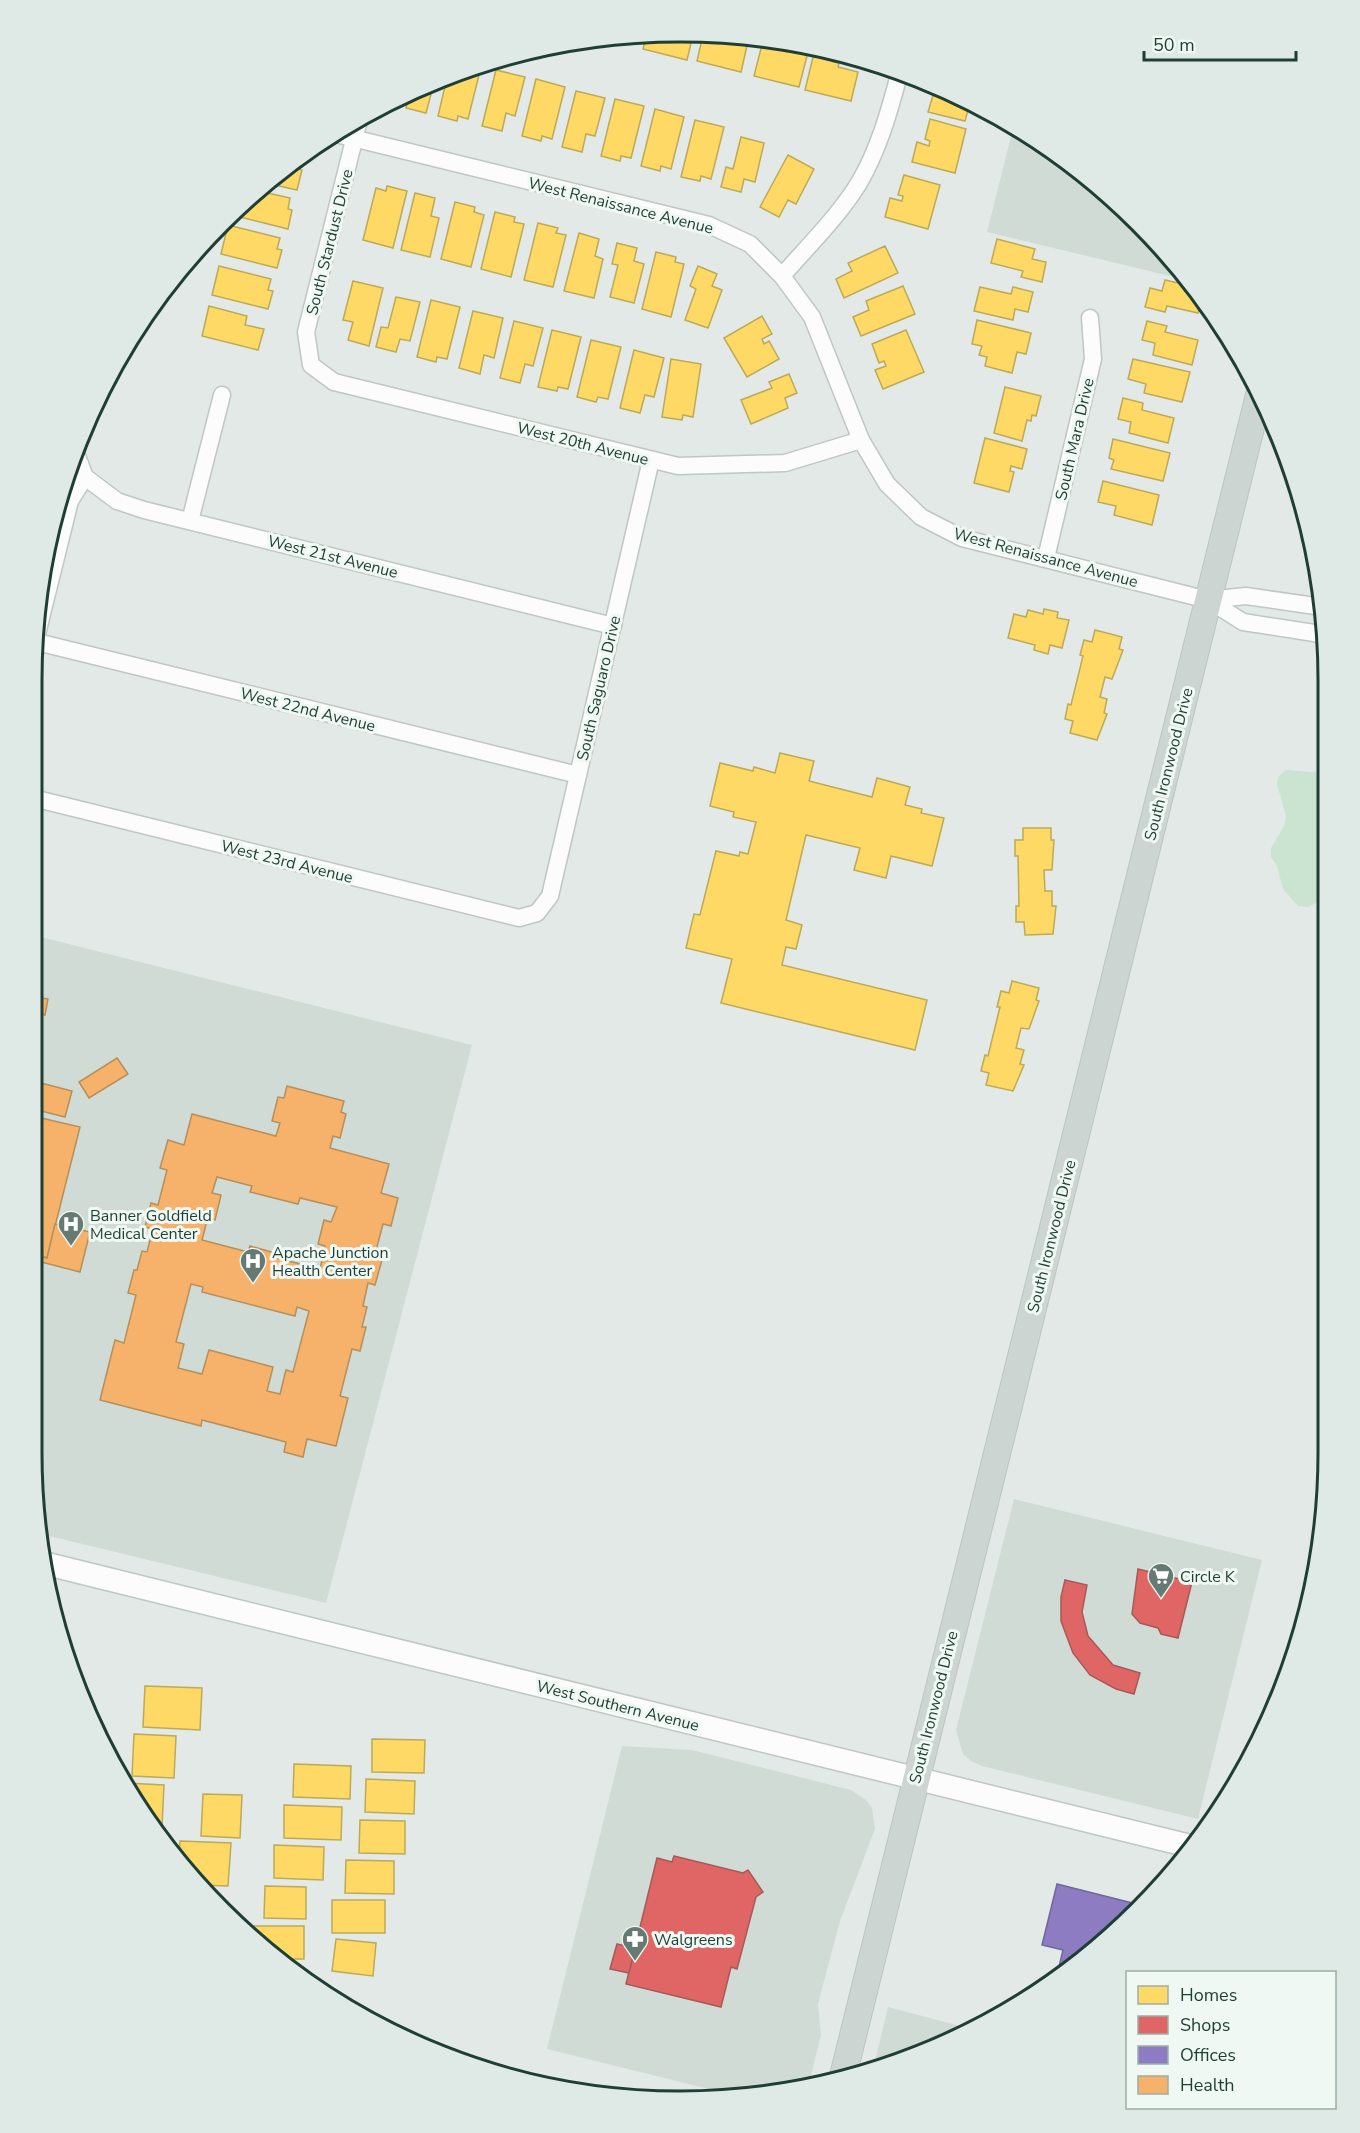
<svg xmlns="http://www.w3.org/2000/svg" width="1360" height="2133" font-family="'Nunito Sans',sans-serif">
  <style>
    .built { fill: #d0dbd6 }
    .park { fill: #cae4d1 }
    .homes { fill: #ffd966; stroke: #bcaa57; stroke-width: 1.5 }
    .shops { fill: #e06666; stroke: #a65a57; stroke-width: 1.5 }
    .offices { fill: #8e7cc3; stroke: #6d6998; stroke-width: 1.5 }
    .health { fill: #f6b26b; stroke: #b68f5a; stroke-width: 1.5; fill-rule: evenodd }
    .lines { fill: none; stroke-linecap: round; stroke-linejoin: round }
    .street-casing { stroke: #c0c6c3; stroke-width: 19 }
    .secondary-casing { stroke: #bec7c3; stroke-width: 25 }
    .primary-casing { stroke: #bbc5c2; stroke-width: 28 }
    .street { stroke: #fbfcfb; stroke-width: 16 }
    .secondary { stroke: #fbfcfb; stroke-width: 22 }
    .primary { stroke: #ccd5d2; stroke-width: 26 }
    .labels { text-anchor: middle; stroke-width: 6; stroke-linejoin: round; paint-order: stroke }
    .street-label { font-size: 16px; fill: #1f3e34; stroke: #f0f8f4 }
    .poi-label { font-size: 16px; fill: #1f3e34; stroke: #f0f8f4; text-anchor: start }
    .rim { fill: none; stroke: #1f3e34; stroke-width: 3 }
  </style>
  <rect width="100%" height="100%" fill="#e3e9e6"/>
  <g class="built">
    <path d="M1014 125 1107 192 1191 281 987 232Z"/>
    <path d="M37 936 472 1045 326 1603 37 1533Z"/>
    <path d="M1014 1499 1262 1560 1198 1819 982 1766 971 1761 963 1754 956 1730Z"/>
    <path d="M622 1746 692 1750 851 1790 866 1800 872 1808 875 1829 840 1921 818 2004 821 2035 808 2087 764 2096 712 2098 713 2090 547 2049Z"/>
    <path d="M888 2007 975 2030 873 2070Z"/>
  </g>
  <path class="park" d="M1286 770 1312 772 1327 770 1326 898 1308 907 1298 906 1283 889 1277 866 1271 857V848L1284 826 1286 816 1277 784 1278 777Z"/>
  <g class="homes">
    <path d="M647 33 693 35 687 60 643 49Z"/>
    <path d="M703 35 749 37 741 72 697 61Z"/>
    <path d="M764 37 785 42 783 51 787 52 789 47 808 52 799 87 754 76Z"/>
    <path d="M814 53 834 58 833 62 839 63 838 67 858 72 851 101 805 90Z"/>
    <path d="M479 66 481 67 468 119 458 116 457 121 438 116 447 78Z"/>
    <path d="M496 70 525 77 515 116 506 113 502 131 482 126Z"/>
    <path d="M536 79 565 87 552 139 542 136 541 141 522 136Z"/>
    <path d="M434 83 426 113 406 108 410 92Z"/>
    <path d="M938 89 970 103 965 121 928 112 934 92 937 93Z"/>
    <path d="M576 91 605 98 595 136 586 134 582 152 562 147Z"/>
    <path d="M615 99 644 106 631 158 621 156 620 161 601 156Z"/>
    <path d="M655 109 684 117 671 169 661 166 660 171 641 166Z"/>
    <path d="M930 119 966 129 955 173 912 162 917 142 929 146 930 141 925 139Z"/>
    <path d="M695 120 724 127 711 179 701 176 700 181 681 177Z"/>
    <path d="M741 137 764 143 755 182 744 179 741 192 721 187 726 167 733 169Z"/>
    <path d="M788 155 814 169 796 204 788 200 779 217 760 207Z"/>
    <path d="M285 166 302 170 297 190 267 183Z"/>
    <path d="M904 175 940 185 928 229 885 217 890 198 902 201 903 196 898 195Z"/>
    <path d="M387 186 407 191 393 248 363 240 376 188 386 191Z"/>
    <path d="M259 191 290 198 288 209 292 210 288 229 232 215Z"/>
    <path d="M415 193 435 198 431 216 439 218 430 257 401 250Z"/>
    <path d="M455 202 475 207 474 212 484 215 471 267 441 259Z"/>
    <path d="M495 212 515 217 514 222 524 224 511 277 481 269Z"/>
    <path d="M538 223 558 228 556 233 566 235 553 287 524 280Z"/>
    <path d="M228 225 280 238 277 249 282 250 277 268 221 254Z"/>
    <path d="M579 233 599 239 595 256 603 259 594 298 564 291Z"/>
    <path d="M997 239 1035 249 1032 259 1046 262 1042 282 1021 277 1023 271 991 263Z"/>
    <path d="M617 243 637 248 634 261 644 264 634 303 610 297 618 265 612 264Z"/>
    <path d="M885 246 898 273 844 298 836 279 852 271 848 263Z"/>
    <path d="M656 252 676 257 675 262 684 264 671 317 642 309Z"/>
    <path d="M219 266 271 279 268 290 273 291 268 309 212 295Z"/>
    <path d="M698 266 717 274 712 286 722 290 708 328 685 320 696 289 690 286Z"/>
    <path d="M1165 280 1196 287 1202 297 1198 313 1167 306 1165 312 1145 307 1150 288 1162 291Z"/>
    <path d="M353 281 383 288 369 346 348 340 353 322 343 320Z"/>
    <path d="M903 286 915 314 861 336 853 317 869 310 866 301Z"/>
    <path d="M980 287 1011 294 1013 287 1033 292 1028 312 1015 309 1013 320 974 311Z"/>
    <path d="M396 297 420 302 410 341 400 339 396 352 376 347 381 327 388 328Z"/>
    <path d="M431 300 460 307 447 359 437 357 436 362 417 357Z"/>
    <path d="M209 306 247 316 245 325 264 329 258 350 202 336Z"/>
    <path d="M473 311 503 318 494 358 484 355 480 374 459 368Z"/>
    <path d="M762 316 772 334 762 339 764 344 769 341 779 359 747 377 724 338Z"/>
    <path d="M977 320 1031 333 1026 354 1017 352 1012 373 985 366 987 357 979 355 982 346 972 344Z"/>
    <path d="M514 321 543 328 533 366 525 364 520 383 500 378Z"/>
    <path d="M1147 321 1167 326 1165 332 1198 340 1192 365 1153 355 1155 343 1142 340Z"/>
    <path d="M552 330 581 337 568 389 558 387 557 391 538 387Z"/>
    <path d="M906 330 924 372 883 389 875 370 886 366 884 361 879 363 872 344Z"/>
    <path d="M591 340 621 347 608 399 598 397 596 402 577 397Z"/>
    <path d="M634 350 664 358 654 397 645 395 640 413 620 408Z"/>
    <path d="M671 359 701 364 693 417 683 415 682 420 662 417Z"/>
    <path d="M1133 359 1190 372 1182 402 1144 393 1146 384 1128 379Z"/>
    <path d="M789 374 797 393 785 398 788 408 751 424 741 400 772 388 769 382Z"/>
    <path d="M1005 387 1041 396 1036 416 1032 415 1031 421 1027 420 1022 441 994 433Z"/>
    <path d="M1123 398 1143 403 1142 410 1174 418 1168 443 1129 433 1131 422 1118 419Z"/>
    <path d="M985 438 1027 449 1022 469 1011 466 1010 471 1014 472 1009 492 974 483Z"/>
    <path d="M1113 439 1170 453 1163 481 1111 469 1114 460 1109 458Z"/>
    <path d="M1103 481 1159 495 1152 525 1114 515 1116 506 1098 502Z"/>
    <path d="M1044 609 1058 612 1057 618 1069 620 1062 648 1050 645 1048 654 1034 650 1035 645 1008 638 1014 614 1026 617 1028 610 1043 614Z"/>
    <path d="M1095 630 1122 637 1119 649 1123 650 1112 679 1105 677 1100 697 1107 699 1104 713 1107 714 1097 740 1070 733 1073 721 1065 719 1068 704 1071 705 1083 656 1080 655 1084 640 1092 642Z"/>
    <path d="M780 753 814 761 809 781 872 797 877 778 910 787 905 805 922 809 921 813 944 818 932 866 891 856 886 878 854 870 860 848 806 835 786 920 802 925 796 949 786 947 782 965 927 1000 915 1050 721 1003 732 959 686 948 694 914 700 915 716 851 739 856 740 852 748 854 756 822 733 817 734 812 710 806 720 763 753 771 754 767 775 773Z"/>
    <path d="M1023 828H1051V840H1054L1052 870H1044L1045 891H1052V906H1056L1053 934 1025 935 1024 922H1016V906H1019L1018 856H1015V840H1023Z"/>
    <path d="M1012 981 1039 988 1036 1000 1039 1001 1029 1029 1021 1028 1016 1048 1024 1050 1020 1064 1024 1065 1013 1091 986 1085 989 1073 981 1071 985 1055 988 1056 1000 1007H997L1001 991 1009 993Z"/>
    <path d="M145 1686 202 1688 200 1730 143 1727Z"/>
    <path d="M134 1734 176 1736 174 1778 132 1776Z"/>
    <path d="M372 1739 425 1740 424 1773 372 1772Z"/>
    <path d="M294 1764 351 1766 350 1799 293 1797Z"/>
    <path d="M366 1779 415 1781 414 1814 365 1812Z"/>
    <path d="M126 1783 164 1785 162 1826H151L141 1814Z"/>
    <path d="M203 1794 242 1795 240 1838 201 1836Z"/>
    <path d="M284 1805 342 1807 341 1840 284 1838Z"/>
    <path d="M360 1820 405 1821V1854L359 1853Z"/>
    <path d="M180 1841 231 1843 228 1886 199 1885 179 1859Z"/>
    <path d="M274 1845 324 1847 323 1880 274 1878Z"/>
    <path d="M346 1860 394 1861V1894L345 1893Z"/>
    <path d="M265 1886 306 1887V1919L264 1918Z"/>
    <rect x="332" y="1900" width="53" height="33"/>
    <path d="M254 1926H304V1959H276L254 1940Z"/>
    <path d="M336 1939 376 1943 373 1976 332 1971Z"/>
  </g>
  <g class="shops">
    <path d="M1138 1569 1192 1582 1178 1638 1161 1634 1158 1628 1140 1623 1132 1614Z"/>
    <path d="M1065 1580 1087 1585 1082 1612 1088 1636 1113 1665 1140 1673 1134 1694 1116 1689 1090 1675 1073 1653 1061 1621V1597Z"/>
    <path d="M674 1856 743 1873 748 1870 763 1892 756 1897 737 1969 731 1967 721 2007 626 1984 657 1858 672 1862Z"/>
    <path d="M617 1944 635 1948 629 1973 610 1969Z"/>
  </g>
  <path class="offices" d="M1057 1884 1140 1905 1056 1979 1063 1950 1042 1945Z"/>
  <g class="health">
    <path d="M37 997 48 999 45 1015 37 1013Z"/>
    <path d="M117 1058 128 1074 89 1098 79 1082Z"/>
    <path d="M37 1082 72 1091 65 1117 37 1110Z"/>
    <path d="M287 1086 344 1101 341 1112 346 1114 340 1138 333 1136 330 1148 389 1164 381 1193 398 1198 391 1226 383 1224 374 1258 382 1260 375 1285 368 1283 363 1306 367 1307 362 1327H366L360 1351 352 1349 340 1396 348 1398 336 1446 307 1439 303 1457 284 1452 286 1442 202 1420 201 1426 100 1400 115 1340 124 1343 136 1295 128 1293 134 1270H137L142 1251 147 1252 153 1229 145 1227 151 1203 158 1205 167 1170 160 1168 168 1140 184 1145 192 1114 276 1136 280 1123 272 1121 278 1097 284 1098ZM217 1177 252 1186 250 1192 298 1204 300 1198 337 1207 331 1222 324 1220 318 1244 325 1246 320 1269 273 1257 275 1253 250 1246 248 1252 202 1240 208 1217 215 1220 221 1195 212 1193ZM191 1284 203 1287 202 1292 295 1316 297 1307 309 1311 293 1372 286 1370 280 1394 267 1391 273 1367 209 1350 202 1374 178 1368 184 1344 176 1342Z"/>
    <path d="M37 1117 80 1127 47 1258 37 1255Z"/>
    <path d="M55 1224 90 1232 80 1272 37 1261V1255L47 1258Z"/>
  </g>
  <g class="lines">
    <g class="street-casing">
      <g id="street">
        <path d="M359 120 306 332 311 365 334 382 678 466 785 463 861 440"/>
        <path d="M336 134 709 225 750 244 782 276 812 317 861 440 887 484 921 517 962 538 1208 600 1243 622 1327 635"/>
        <path d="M782 276C808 246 838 217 859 183 879 149 890 109 900 71"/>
        <path d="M76 453 85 477 117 501 144 510 613 626"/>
        <path d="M190 521 222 395"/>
        <path d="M1046 558 1093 359 1090 318"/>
        <path d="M1208 600 1246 596 1322 607"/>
        <path d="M37 634 70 501 85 477"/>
        <path d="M37 642 578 775"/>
        <path d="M37 799 519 918 537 913 550 896 651 460"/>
      </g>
    </g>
    <g class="secondary-casing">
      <path id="secondary" d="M43 1563 1194 1847"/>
    </g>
    <g class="primary-casing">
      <path id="primary" d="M842 2080 1260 391"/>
    </g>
    <use href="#street" class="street"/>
    <use href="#secondary" class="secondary"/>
    <use href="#primary" class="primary"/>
  </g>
  <defs>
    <g id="hospital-pin" transform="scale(1.35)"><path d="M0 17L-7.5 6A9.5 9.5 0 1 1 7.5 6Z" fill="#647a72" stroke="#f0f8f4"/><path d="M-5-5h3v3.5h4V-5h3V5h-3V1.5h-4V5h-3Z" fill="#fff"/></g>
    <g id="supermarket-pin" transform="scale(1.35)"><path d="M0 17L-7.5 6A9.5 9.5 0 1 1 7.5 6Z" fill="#647a72" stroke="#f0f8f4"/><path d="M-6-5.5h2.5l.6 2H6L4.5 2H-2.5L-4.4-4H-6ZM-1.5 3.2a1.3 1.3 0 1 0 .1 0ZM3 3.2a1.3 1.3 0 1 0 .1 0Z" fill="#fff"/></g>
    <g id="pharmacy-pin" transform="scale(1.35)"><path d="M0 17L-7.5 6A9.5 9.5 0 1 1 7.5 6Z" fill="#647a72" stroke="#f0f8f4"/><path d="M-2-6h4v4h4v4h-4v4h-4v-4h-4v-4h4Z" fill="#fff"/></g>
  </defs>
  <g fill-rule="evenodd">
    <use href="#hospital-pin" x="71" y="1224"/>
    <use href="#hospital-pin" x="253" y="1261"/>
    <use href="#supermarket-pin" x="1161" y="1576"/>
    <use href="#pharmacy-pin" x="635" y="1939"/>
  </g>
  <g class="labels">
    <g class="street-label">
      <text transform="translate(621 205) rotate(14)" y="6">West Renaissance Avenue</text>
      <text transform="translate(329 242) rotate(-76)" y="6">South Stardust Drive</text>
      <text transform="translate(1074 439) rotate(-77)" y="6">South Mara Drive</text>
      <text transform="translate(583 443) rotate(14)" y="6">West 20th Avenue</text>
      <text transform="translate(333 556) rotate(14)" y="6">West 21st Avenue</text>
      <text transform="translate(1046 557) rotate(15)" y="6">West Renaissance Avenue</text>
      <text transform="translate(598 688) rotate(-77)" y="6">South Saguaro Drive</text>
      <text transform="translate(308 709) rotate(14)" y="6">West 22nd Avenue</text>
      <text transform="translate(1168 764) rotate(-76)" y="6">South Ironwood Drive</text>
      <text transform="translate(287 861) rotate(14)" y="6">West 23rd Avenue</text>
      <text transform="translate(1051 1236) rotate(-76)" y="6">South Ironwood Drive</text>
      <text transform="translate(618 1705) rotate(14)" y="6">West Southern Avenue</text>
      <text transform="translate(933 1707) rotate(-76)" y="6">South Ironwood Drive</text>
    </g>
    <g class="poi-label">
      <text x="90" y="1221">Banner Goldfield<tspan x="90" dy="18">Medical Center</tspan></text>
      <text x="272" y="1258">Apache Junction<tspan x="272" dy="18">Health Center</tspan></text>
      <text x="1180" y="1582">Circle K</text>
      <text x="654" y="1945">Walgreens</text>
    </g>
  </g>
  <path d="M0 0H1360V2133H0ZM680 42H680A638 638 0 0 1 1318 680V1453A638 638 0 0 1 680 2091H680A638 638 0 0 1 42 1453V680A638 638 0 0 1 680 42Z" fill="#dfe9e5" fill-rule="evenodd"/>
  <path class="rim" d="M680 42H680A638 638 0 0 1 1318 680V1453A638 638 0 0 1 680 2091H680A638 638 0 0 1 42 1453V680A638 638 0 0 1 680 42Z"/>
  <rect x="1126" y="1971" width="210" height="138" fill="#f0f8f4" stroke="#9caea7" stroke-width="1.5"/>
  <rect x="1138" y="1986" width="30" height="18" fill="#ffd966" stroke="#9caea7" stroke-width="1.5"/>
  <text x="1180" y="2001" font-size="18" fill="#1f3e34">Homes</text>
  <rect x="1138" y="2016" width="30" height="18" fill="#e06666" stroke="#9caea7" stroke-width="1.5"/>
  <text x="1180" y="2031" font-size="18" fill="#1f3e34">Shops</text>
  <rect x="1138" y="2046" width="30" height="18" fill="#8e7cc3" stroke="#9caea7" stroke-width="1.5"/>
  <text x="1180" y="2061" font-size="18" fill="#1f3e34">Offices</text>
  <rect x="1138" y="2076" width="30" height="18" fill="#f6b26b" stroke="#9caea7" stroke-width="1.5"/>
  <text x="1180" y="2091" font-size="18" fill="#1f3e34">Health</text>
  <path d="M1144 51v9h152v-9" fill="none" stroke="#1f3e34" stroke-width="3"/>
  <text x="1153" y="51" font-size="18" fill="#1f3e34" stroke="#f0f8f4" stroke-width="4.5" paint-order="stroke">50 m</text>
</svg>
